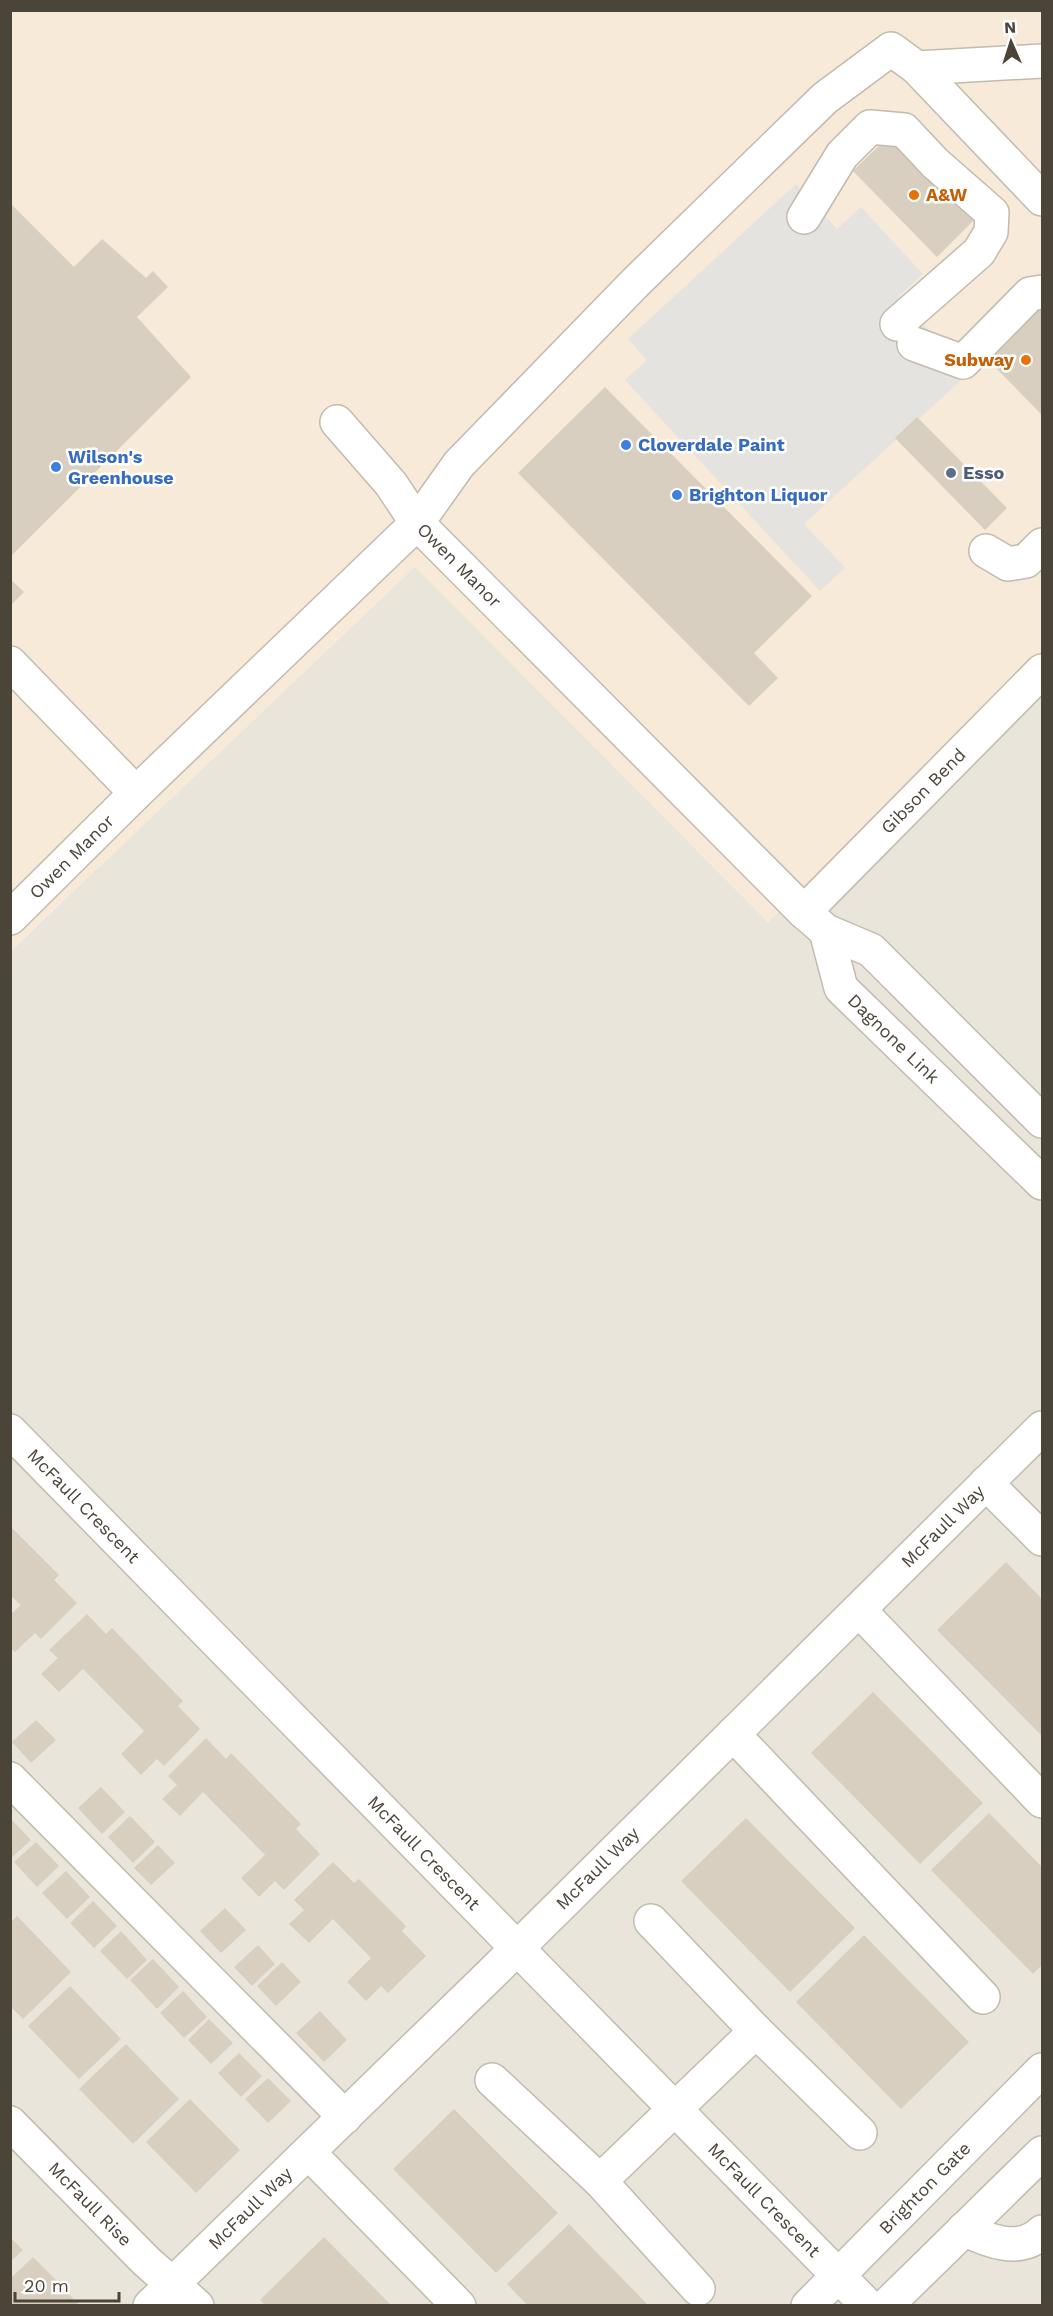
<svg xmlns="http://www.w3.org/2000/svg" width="1053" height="2316" font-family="'Work Sans',sans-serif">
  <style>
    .residential { fill: #eae5da }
    .commercial { fill: #f7ead8 }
    .parking { fill: #e5e3e0 }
    .building { fill: #d8cfc1 }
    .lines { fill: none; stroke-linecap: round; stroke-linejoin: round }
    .minor-casing { stroke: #c2bbae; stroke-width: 36 }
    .minor { stroke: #fff; stroke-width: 33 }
    .food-dot { fill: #e8710a; stroke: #fff; stroke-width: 2 }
    .shop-dot { fill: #3f7fe0; stroke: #fff; stroke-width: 2 }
    .service-dot { fill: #5c6f8a; stroke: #fff; stroke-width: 2 }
    .labels { text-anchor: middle; stroke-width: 5; stroke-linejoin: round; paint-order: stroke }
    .food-label { font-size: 18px; font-weight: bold; fill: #c56008; stroke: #fff; text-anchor: start }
    .shop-label { font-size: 18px; font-weight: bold; fill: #366cbe; stroke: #fff; text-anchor: start }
    .service-label { font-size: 18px; font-weight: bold; fill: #4e5e75; stroke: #fff; text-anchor: start }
    .street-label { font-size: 18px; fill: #4b4439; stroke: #fff }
  </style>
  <rect width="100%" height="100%" fill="#f6f3ec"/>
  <path class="residential" d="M415 566 768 922 1042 665V2305L11 2306V951Z"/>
  <path class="commercial" d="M11 11H1042V665L768 922 415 567 11 951Z"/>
  <path class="parking" d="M796 184 837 229 861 207 923 274 898 297 969 373 804 524 845 568 820 591 625 380 647 360 628 339Z"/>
  <g class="building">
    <path d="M891 134 975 219 937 257 853 171Z"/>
    <path d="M10 203 74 267 102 239 146 278 153 271 168 287 137 317 191 377 10 557Z"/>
    <path d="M1042 302V415L986 358Z"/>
    <path d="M605 387 812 596 754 653 778 678 749 706 518 473Z"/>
    <path d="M917 417 1007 508 985 530 895 438Z"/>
    <path d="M10 579 24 592 10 606Z"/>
    <path d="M10 1526 59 1575 54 1580 77 1603 41 1639 35 1633 15 1652 10 1648V1615L21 1605 10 1595Z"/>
    <path d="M1006 1562 1042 1599V1733L1041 1735 937 1630Z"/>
    <path d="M87 1614 106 1634 112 1628 183 1701 178 1706 200 1729 164 1766 157 1759 141 1775 121 1754 144 1731 83 1669 59 1692 41 1674 58 1658 49 1650Z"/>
    <path d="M873 1692 983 1803 920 1864 811 1753Z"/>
    <path d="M36 1720 56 1740 31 1763 12 1742Z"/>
    <path d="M206 1738 226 1759 231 1753 301 1824 296 1829 320 1854 284 1890 275 1881 259 1897 241 1878 265 1855 203 1792 180 1816 162 1799 177 1785 168 1776Z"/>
    <path d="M101 1787 125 1812 102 1834 78 1808Z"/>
    <path d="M989 1813 1042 1867V1965L1033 1974 931 1870Z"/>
    <path d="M130 1816 155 1842 133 1863 108 1837Z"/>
    <path d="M10 1818 31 1840 10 1859Z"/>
    <path d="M746 1818 855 1928 790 1992 681 1881Z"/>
    <path d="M36 1842 59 1866 37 1887 14 1862Z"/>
    <path d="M158 1845 175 1863 151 1885 134 1868Z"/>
    <path d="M333 1862 354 1883 359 1879 406 1926 402 1931 426 1956 388 1993 381 1986 366 2001 347 1982 371 1958 333 1919 309 1943 289 1924 304 1910 294 1900Z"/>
    <path d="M66 1871 90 1897 67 1919 42 1893Z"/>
    <path d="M93 1901 117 1926 94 1948 70 1923Z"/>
    <path d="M225 1908 246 1930 221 1953 200 1931Z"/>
    <path d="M17 1916 71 1972 23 2019 10 2006V1923Z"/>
    <path d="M121 1931 147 1960 127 1979 100 1951Z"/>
    <path d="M864 1935 969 2042 901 2109 796 2002Z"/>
    <path d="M258 1945 275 1964 252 1986 234 1967Z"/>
    <path d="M153 1959 179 1987 157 2009 130 1980Z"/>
    <path d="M282 1962 301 1982 276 2006 257 1986Z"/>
    <path d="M70 1986 121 2039 79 2079 28 2026Z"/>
    <path d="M183 1991 207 2017 184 2038 160 2013Z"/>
    <path d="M320 2011 347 2040 324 2062 296 2033Z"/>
    <path d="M209 2019 233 2043 211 2064 188 2040Z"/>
    <path d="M126 2044 179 2099 133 2144 79 2089Z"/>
    <path d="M239 2053 262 2076 241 2097 218 2073Z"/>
    <path d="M268 2078 291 2101 268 2123 245 2099Z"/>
    <path d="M190 2099 240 2150 196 2193 146 2142Z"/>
    <path d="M454 2109 558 2213 496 2273 393 2169Z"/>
    <path d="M569 2224 649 2306H528L507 2284Z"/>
    <path d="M10 2237 23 2250 10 2262Z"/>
    <path d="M324 2237 392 2306H266L260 2300Z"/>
    <path d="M33 2257 57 2281 80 2306H10V2279Z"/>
  </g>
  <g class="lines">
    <g class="minor-casing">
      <g id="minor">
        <path d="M917 68 1042 61"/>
        <path d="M804 217 842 155 870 127 904 130 935 163 992 213 991 232 979 252 897 324"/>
        <path d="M914 344 963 362 1030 294 1042 292"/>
        <path d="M337 422 391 484 417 523 459 464 636 282 825 98 891 49 917 68 1042 199"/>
        <path d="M986 551 1008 564 1026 561 1042 545"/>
        <path d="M10 663 136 793"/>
        <path id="s1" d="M804 912 1042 671"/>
        <path id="s2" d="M10 918 136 793 417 523 804 912 826 931 871 950 1042 1121"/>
        <path id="s3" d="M826 931 841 988 1042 1183"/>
        <path id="s4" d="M10 1431 868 2306"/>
        <path d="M986 1483 1042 1539"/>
        <path d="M859 1610 1042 1801"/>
        <path d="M733 1734 983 1997"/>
        <path d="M10 1779 345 2117"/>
        <path d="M651 1921 756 2031"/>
        <path d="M492 2080 600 2181 756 2031 860 2133"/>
        <path id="s5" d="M10 2123 146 2261 197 2306"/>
        <path d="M309 2153 459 2306"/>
        <path d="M600 2181 698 2289"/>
        <path d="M964 2229C988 2241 1020 2254 1042 2232"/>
        <path id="s6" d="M150 2306 490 1975 1042 1428"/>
        <path id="s7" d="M808 2306 1042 2070"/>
        <path d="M886 2306 1042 2153"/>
      </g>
    </g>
    <use href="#minor" class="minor"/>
  </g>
  <g class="food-dot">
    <circle cx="914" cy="195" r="6"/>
    <circle cx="1026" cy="360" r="6"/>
  </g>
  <g class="shop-dot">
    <circle cx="626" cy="445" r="6"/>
    <circle cx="56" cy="467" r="6"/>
    <circle cx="677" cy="495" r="6"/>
  </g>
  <circle class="service-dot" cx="951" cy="473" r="6"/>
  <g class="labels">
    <g class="food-label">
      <text x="926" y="201">A&amp;W</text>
      <text x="1014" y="366" text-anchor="end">Subway</text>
    </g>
    <g class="shop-label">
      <text x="638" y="451">Cloverdale Paint</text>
      <text x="68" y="463">Wilson's<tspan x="68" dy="21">Greenhouse</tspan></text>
      <text x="689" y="501">Brighton Liquor</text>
    </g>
    <g class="service-label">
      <text x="963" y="479">Esso</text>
    </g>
    <g class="street-label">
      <text dy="6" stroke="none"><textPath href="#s2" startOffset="627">Owen Manor</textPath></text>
      <text dy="6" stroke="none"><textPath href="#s1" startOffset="170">Gibson Bend</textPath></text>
      <text dy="6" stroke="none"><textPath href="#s2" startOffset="87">Owen Manor</textPath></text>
      <text dy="6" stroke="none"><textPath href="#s3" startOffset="132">Dagnone Link</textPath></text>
      <text dy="6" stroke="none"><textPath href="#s4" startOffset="105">McFaull Crescent</textPath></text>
      <text dy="6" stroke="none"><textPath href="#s6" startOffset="1112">McFaull Way</textPath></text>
      <text dy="6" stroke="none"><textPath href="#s4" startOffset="591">McFaull Crescent</textPath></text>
      <text dy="6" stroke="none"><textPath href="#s6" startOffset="626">McFaull Way</textPath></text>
      <text dy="6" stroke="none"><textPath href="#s7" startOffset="166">Brighton Gate</textPath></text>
      <text dy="6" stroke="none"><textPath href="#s4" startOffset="1077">McFaull Crescent</textPath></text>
      <text dy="6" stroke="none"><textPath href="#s5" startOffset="114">McFaull Rise</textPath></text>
      <text dy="6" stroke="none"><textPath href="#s6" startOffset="140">McFaull Way</textPath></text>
    </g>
  </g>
  <rect width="1053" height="2316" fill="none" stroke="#4b4439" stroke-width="24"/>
  <g transform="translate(1011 42) rotate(357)" stroke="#ffffff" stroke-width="4.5" paint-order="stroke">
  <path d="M0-4.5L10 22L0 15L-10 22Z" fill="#4b4439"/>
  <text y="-9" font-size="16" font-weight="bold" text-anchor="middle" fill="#4b4439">N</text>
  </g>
  <path d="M15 2292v9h104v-9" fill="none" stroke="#4b4439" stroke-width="3"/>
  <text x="24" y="2292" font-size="18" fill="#4b4439" stroke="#ffffff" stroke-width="4.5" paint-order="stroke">20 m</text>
</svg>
